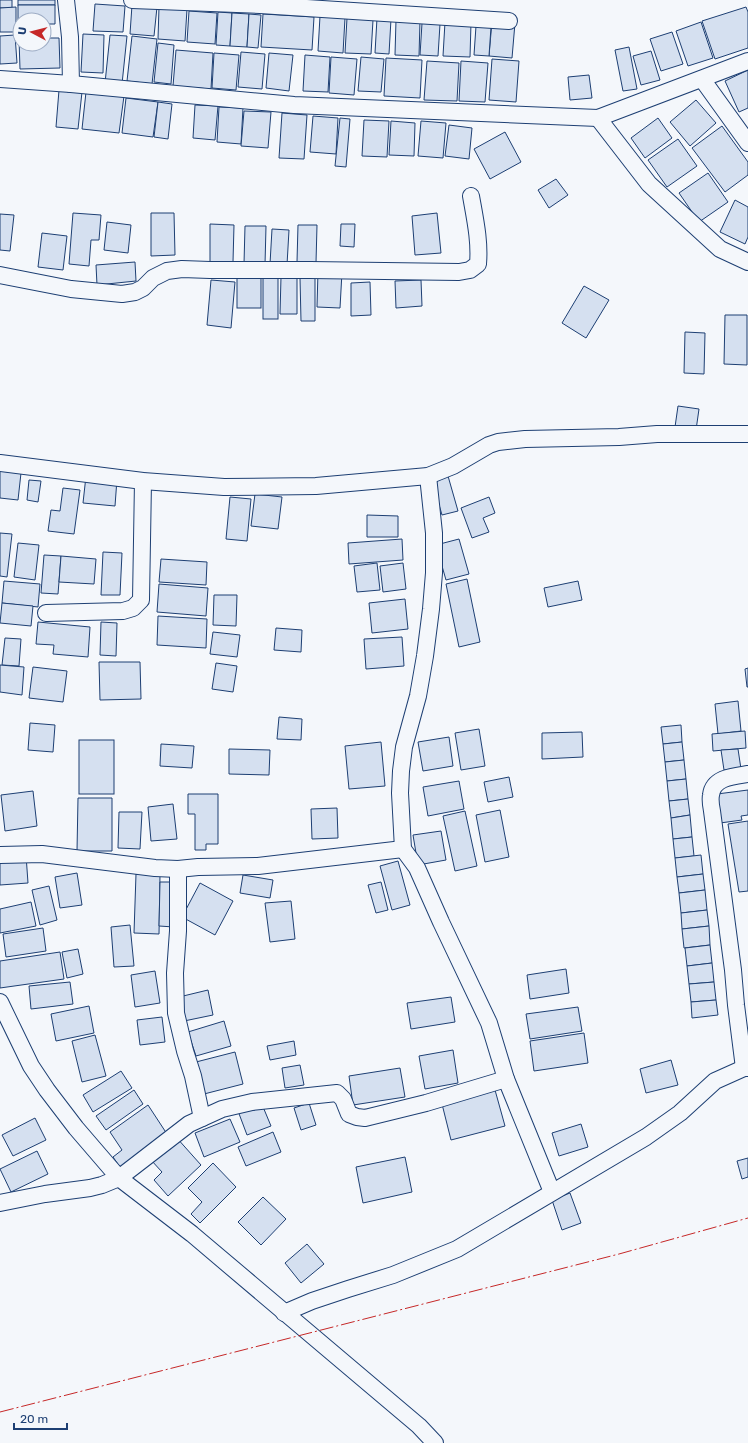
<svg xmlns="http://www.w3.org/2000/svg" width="748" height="1443" font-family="Rubik,sans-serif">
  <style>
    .building { fill: #d5e0f0; stroke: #1d3f73 }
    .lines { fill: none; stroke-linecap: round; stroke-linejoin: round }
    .street-casing { stroke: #1d3f73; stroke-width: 18 }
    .street { stroke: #f4f7fb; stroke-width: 16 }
    .power { stroke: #c62828; stroke-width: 1; stroke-dasharray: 14 3 2 3; stroke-linecap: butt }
  </style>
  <rect width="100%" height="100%" fill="#f4f7fb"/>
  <g class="building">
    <rect x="0" y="0" width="12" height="8"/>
    <rect x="18" y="0" width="37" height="5"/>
    <path d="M95 4 125 6 123 32 93 31Z"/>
    <path d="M18 5H55V24H44V20H20V25H18Z"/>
    <path d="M132 5 157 7 154 36 130 34Z"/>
    <path d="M16 7V32H0V8Z"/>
    <path d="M159 7 187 9 185 41 158 39Z"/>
    <path d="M746 7 748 12V48L715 59 702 21Z"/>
    <path d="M189 11 217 13 215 44 187 42Z"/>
    <path d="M218 12 232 13 230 46 216 45Z"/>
    <path d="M232 13 249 14 247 47 230 46Z"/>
    <path d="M249 14 261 15 258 48 247 47Z"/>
    <path d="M263 14 314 17 312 50 261 47Z"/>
    <path d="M320 16 345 18 343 53 318 51Z"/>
    <path d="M347 18 373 20 371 54 345 53Z"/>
    <path d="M377 18 391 19 389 54 375 53Z"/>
    <path d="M396 20 420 21 419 56 395 55Z"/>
    <path d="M492 21 515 23 512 58 489 56Z"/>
    <path d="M445 22 471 23 470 57 443 56Z"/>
    <path d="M701 22 713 58 688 66 676 31Z"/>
    <path d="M422 23 440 24 438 56 420 55Z"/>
    <path d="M476 26 491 27 489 56 474 55Z"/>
    <path d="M672 32 683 64 661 71 650 39Z"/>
    <path d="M83 34 104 35 103 73 81 72Z"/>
    <path d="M15 35 17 63 0 64V36Z"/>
    <path d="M110 35 127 36 122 84 105 83Z"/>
    <path d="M132 36 157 39 152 84 127 81Z"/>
    <path d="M44 38H59L60 68 20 69 19 39 20 44H44Z"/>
    <path d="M158 43 174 45 171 84 154 82Z"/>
    <path d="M629 47 637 89 623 91 615 50Z"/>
    <path d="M176 50 213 53 211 89 173 86Z"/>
    <path d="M651 51 660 80 641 85 633 56Z"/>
    <path d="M241 52 265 54 262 89 238 87Z"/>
    <path d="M214 53 239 55 236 90 212 88Z"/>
    <path d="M269 53 293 55 289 91 266 88Z"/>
    <path d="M305 55 330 57 328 92 303 91Z"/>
    <path d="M331 57 357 59 354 95 329 93Z"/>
    <path d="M361 57 384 59 381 92 358 91Z"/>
    <path d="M386 58 422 60 420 98 384 96Z"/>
    <path d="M492 59 519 61 516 102 489 100Z"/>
    <path d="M427 61 459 63 457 101 424 100Z"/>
    <path d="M461 61 488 63 485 102 459 101Z"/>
    <path d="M748 70V108L739 112 725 81Z"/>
    <path d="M589 75 592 98 570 100 568 77Z"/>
    <path d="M59 90 82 92 78 129 56 127Z"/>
    <path d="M86 92 124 96 119 133 82 129Z"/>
    <path d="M126 98 158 102 153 137 122 133Z"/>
    <path d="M696 100 716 123 690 146 670 122Z"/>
    <path d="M158 102 172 104 168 139 154 137Z"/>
    <path d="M195 105 218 106 215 140 193 138Z"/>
    <path d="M219 107 243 108 241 144 217 142Z"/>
    <path d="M244 111 271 112 268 148 241 146Z"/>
    <path d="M282 113 307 115 304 159 279 158Z"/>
    <path d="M313 116 338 118 336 154 310 152Z"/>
    <path d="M340 118 350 119 346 167 335 166Z"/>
    <path d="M658 118 672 138 645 158 631 138Z"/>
    <path d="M364 120 389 121 387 157 362 156Z"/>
    <path d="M391 121 415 123 414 156 389 155Z"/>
    <path d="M421 121 446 123 443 158 418 156Z"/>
    <path d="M449 125 472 128 469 159 445 156Z"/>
    <path d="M722 126 748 162V175L725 192 692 148Z"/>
    <path d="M505 132 521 162 490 179 474 149Z"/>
    <path d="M678 139 697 166 667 187 648 160Z"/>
    <path d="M708 173 728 202 699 222 679 193Z"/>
    <path d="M556 179 568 195 549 208 538 190Z"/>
    <path d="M735 200 748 207V237L745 244 720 232Z"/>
    <path d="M73 213 101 215 99 240H91L89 266 69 264Z"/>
    <path d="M151 213H174L175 255 151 256Z"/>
    <path d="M437 213 441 253 415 255 412 216Z"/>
    <path d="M0 214 14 215 10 251 0 250Z"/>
    <path d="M107 222 131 225 128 253 104 250Z"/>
    <path d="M210 224 234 225 233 262H210Z"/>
    <path d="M341 224H355L354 247 340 246Z"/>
    <path d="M298 225H317L316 263 297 262Z"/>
    <path d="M245 226H266L265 265 244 264Z"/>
    <path d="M272 229 289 230 287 265 270 264Z"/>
    <path d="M42 233 67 236 63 270 38 267Z"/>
    <path d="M135 262 136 281 97 285 96 265Z"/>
    <path d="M318 271 342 272 340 308 317 307Z"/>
    <rect x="237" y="276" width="24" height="32"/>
    <rect x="263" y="277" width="15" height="42"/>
    <path d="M281 277H297V314H280Z"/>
    <path d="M300 278H315V321H301Z"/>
    <path d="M211 280 235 282 231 328 207 325Z"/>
    <path d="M421 280 422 306 396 308 395 281Z"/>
    <path d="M370 282 371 315 351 316V283Z"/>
    <path d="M584 286 609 300 586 338 562 323Z"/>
    <path d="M725 315H747V365L724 364Z"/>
    <path d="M685 332 705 333 704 374 684 373Z"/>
    <path d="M678 406 699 409 696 430 675 427Z"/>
    <path d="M0 471 21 473 18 500 0 498Z"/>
    <path d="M86 476 117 479 115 506 83 503Z"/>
    <path d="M448 476 458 511 442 515 432 480Z"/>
    <path d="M29 480 41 481 38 502 27 500Z"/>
    <path d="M63 488 80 490 74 534 48 531 51 510 60 511Z"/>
    <path d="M255 494 282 497 278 529 251 526Z"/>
    <path d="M230 497 251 499 247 541 226 539Z"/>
    <path d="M489 497 495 513 483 518 489 532 472 538 461 508Z"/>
    <path d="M367 515 398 516V537H367Z"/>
    <path d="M0 533 12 534 7 577 0 576Z"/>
    <path d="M402 539 403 560 349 564 348 543Z"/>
    <path d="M459 539 469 574 446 580 436 545Z"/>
    <path d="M18 543 39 545 35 580 14 577Z"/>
    <path d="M103 552 122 553 120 595H101Z"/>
    <path d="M44 555 61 556 58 594 41 593Z"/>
    <path d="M61 556 96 559 94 584 59 582Z"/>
    <path d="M161 559 207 562 206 585 159 582Z"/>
    <path d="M377 563 380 590 357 592 354 566Z"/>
    <path d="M403 563 406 589 383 592 380 566Z"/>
    <path d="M467 579 480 642 459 647 446 584Z"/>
    <path d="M4 581 40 584 38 607 2 603Z"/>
    <path d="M578 581 582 600 548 607 544 588Z"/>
    <path d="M159 584 208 588 206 616 157 612Z"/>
    <path d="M214 595H237L236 626 213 625Z"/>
    <path d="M405 599 408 629 372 633 369 603Z"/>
    <path d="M2 603 33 606 31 626 0 623Z"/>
    <path d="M158 616 207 619 206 648 157 645Z"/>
    <path d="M38 622 90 627 88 657 53 654 54 645 36 644Z"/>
    <path d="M101 622 117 623 116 656 100 655Z"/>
    <path d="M276 628 302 630 301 652 274 650Z"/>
    <path d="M213 632 240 635 237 657 210 654Z"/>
    <path d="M402 637 404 666 366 669 364 639Z"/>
    <path d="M5 638 21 639 19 666 2 665Z"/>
    <path d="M99 662H140L141 699 100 700Z"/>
    <path d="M216 663 237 666 233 692 212 689Z"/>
    <path d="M0 665 24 667 22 695 0 692Z"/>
    <path d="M33 667 67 671 63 702 29 698Z"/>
    <path d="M748 668V687H747L745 669Z"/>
    <path d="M738 701 741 731 718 734 715 704Z"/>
    <path d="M279 717 302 719 301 740 277 739Z"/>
    <path d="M30 723 55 725 53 752 28 750Z"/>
    <path d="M681 725 682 742 663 744 661 727Z"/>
    <path d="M479 729 485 766 461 770 455 733Z"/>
    <path d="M745 731 746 748 713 751 712 734Z"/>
    <path d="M582 732 583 757 542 759V733Z"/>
    <path d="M449 737 453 766 423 771 418 742Z"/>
    <rect x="79" y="740" width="35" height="54"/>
    <path d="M381 742 385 786 349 789 345 746Z"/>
    <path d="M682 742 684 760 665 762 663 744Z"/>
    <path d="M161 744 194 746 192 768 160 766Z"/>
    <path d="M229 749 270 750 269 775 229 774Z"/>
    <path d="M738 749 741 769 724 770 721 750Z"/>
    <path d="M684 760 686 779 667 781 665 762Z"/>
    <path d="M509 777 513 797 488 802 484 782Z"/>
    <path d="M686 779 688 799 669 801 667 781Z"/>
    <path d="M459 781 464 809 428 816 423 787Z"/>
    <path d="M748 790V815L741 816 742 820 720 823 717 794Z"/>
    <path d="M33 791 37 826 5 831 1 795Z"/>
    <path d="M188 794H218V844H206V850H195V814H188Z"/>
    <path d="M78 798H112V851H77Z"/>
    <path d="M688 799 690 815 671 818 669 801Z"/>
    <path d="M173 804 177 839 151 841 148 807Z"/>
    <path d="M337 808 338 838 312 839 311 809Z"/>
    <path d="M500 810 509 857 485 862 476 815Z"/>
    <path d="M465 811 477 866 455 871 443 816Z"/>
    <path d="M119 812H142L140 849 118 848Z"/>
    <path d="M690 815 692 837 673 839 671 818Z"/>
    <path d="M748 821V891L739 892 728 824Z"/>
    <path d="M441 831 446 860 418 865 413 835Z"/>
    <path d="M692 837 694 856 675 858 673 839Z"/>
    <path d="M26 855 28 883 0 885V857Z"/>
    <path d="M701 855 703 874 677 877 675 858Z"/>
    <path d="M398 861 410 905 392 910 380 866Z"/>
    <path d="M77 873 82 905 60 908 55 877Z"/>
    <path d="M136 874 160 875 159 934 134 933Z"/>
    <path d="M703 874 705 890 679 893 677 877Z"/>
    <path d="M243 875 273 880 270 898 240 893Z"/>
    <path d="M160 882H175L174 927 159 926Z"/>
    <path d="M381 882 388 910 376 913 368 885Z"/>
    <path d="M200 883 233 901 215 935 182 917Z"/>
    <path d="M49 886 57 920 40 925 32 890Z"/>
    <path d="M705 890 707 910 681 913 679 893Z"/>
    <path d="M291 901 295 939 270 942 265 903Z"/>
    <path d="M31 902 36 926 0 933V909Z"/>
    <path d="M707 910 709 926 682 929 681 913Z"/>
    <path d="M130 925 134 966 114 967 111 927Z"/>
    <path d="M709 926 710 945 684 948 682 929Z"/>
    <path d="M43 928 46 951 6 957 3 934Z"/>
    <path d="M710 945 712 963 687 966 685 948Z"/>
    <path d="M78 949 83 974 67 978 62 952Z"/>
    <path d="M60 952 64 979 0 988V961Z"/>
    <path d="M712 963 714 982 689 984 687 966Z"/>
    <path d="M566 969 569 993 530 999 527 975Z"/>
    <path d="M155 971 160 1003 135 1007 131 975Z"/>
    <path d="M70 982 73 1004 31 1009 29 986Z"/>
    <path d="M714 982 716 1000 691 1002 689 984Z"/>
    <path d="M208 990 213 1015 184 1021 179 997Z"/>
    <path d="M451 997 455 1022 411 1029 407 1003Z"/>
    <path d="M716 1000 718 1015 692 1018 691 1002Z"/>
    <path d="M89 1006 94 1033 56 1041 51 1014Z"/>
    <path d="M578 1007 582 1031 530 1039 526 1014Z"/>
    <path d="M162 1017 165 1042 140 1045 137 1020Z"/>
    <path d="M224 1021 231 1046 196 1056 188 1032Z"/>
    <path d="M584 1033 588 1063 534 1071 530 1041Z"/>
    <path d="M95 1035 106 1076 82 1082 72 1041Z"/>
    <path d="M294 1041 296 1055 270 1060 267 1046Z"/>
    <path d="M453 1050 458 1083 425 1089 419 1056Z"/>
    <path d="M235 1052 243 1084 204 1094 196 1062Z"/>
    <path d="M671 1060 678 1085 646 1093 640 1069Z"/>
    <path d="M300 1065 304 1085 285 1088 282 1068Z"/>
    <path d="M400 1068 405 1097 353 1105 349 1076Z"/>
    <path d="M121 1071 132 1088 93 1112 83 1095Z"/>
    <path d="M134 1090 143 1104 106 1130 96 1116Z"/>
    <path d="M495 1090 505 1126 451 1140 442 1104Z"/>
    <path d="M261 1102 271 1126 247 1135 238 1111Z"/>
    <path d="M309 1103 316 1125 301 1130 294 1108Z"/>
    <path d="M148 1105 167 1134 120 1167 113 1157 122 1150 110 1132Z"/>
    <path d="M35 1118 46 1140 13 1156 2 1135Z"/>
    <path d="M230 1119 240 1142 204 1157 195 1133Z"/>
    <path d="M581 1124 588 1147 559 1156 552 1133Z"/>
    <path d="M273 1132 281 1152 246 1166 238 1147Z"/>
    <path d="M176 1137 201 1165 168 1196 154 1180 162 1172 151 1160Z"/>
    <path d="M37 1151 48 1174 11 1192 0 1169Z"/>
    <path d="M405 1157 412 1192 363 1203 356 1167Z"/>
    <path d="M748 1158V1177L742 1179 737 1161Z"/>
    <path d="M213 1163 236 1187 200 1223 191 1214 202 1202 188 1188Z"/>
    <path d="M570 1193 581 1223 562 1230 552 1200Z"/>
    <path d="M263 1197 286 1219 261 1245 238 1222Z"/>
    <path d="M307 1244 324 1264 301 1283 285 1263Z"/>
  </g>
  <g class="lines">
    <g class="street-casing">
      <g id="street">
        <path d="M66 0 70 37 71 84"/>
        <path d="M132 0 260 5 509 21"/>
        <path d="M0 79 71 84 294 105 598 118 748 61"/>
        <path d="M702 79 748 143"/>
        <path d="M598 118 649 184 720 249 748 262"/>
        <path d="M0 275 71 289 122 294 135 292 143 288 153 278 167 271 182 269 210 270H310L459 272 470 270 478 264C480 241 475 219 471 196"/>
        <path d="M0 463 143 481 224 487 316 486 428 476 453 466 489 445 498 442 525 439 619 437 657 434H748"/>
        <path d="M428 476 434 533V573L431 609 425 656 418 696 404 747 401 771 400 793 403 849 417 868 441 922 489 1023 506 1079 552 1192"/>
        <path d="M46 613 123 611 133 608 141 600 143 481"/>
        <path d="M0 855 42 854 155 868 178 869 198 867 258 866 403 849"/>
        <path d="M178 869V931L175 973 176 1013 185 1051 193 1076 202 1118"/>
        <path d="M0 1002 31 1066 47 1090 76 1128 119 1178 192 1234 419 1426 435 1443"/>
        <path d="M744 1068 736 1005 733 970 712 811C711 806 710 800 711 795 713 777 735 776 748 774"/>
        <path d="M0 1203 45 1194 90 1188 102 1185 119 1178 189 1124 222 1109 252 1102 337 1093 343 1099 349 1114 357 1117 365 1118 426 1103 506 1079"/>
        <path d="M284 1313 312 1301 348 1289 393 1275 457 1249 646 1137 680 1113 715 1081 744 1068H748"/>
      </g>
    </g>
    <use href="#street" class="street"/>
    <path class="power" d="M0 1412 619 1254 748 1218"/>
  </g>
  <g transform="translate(32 32) rotate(277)"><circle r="19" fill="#f4f7fb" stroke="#9eadc5"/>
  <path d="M0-3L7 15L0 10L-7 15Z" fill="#c62828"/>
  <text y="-6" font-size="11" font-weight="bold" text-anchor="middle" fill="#1d3f73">U</text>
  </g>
  <path d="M14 1423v6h53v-6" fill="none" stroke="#1d3f73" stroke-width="2"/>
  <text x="20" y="1423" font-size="12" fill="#1d3f73" stroke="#f4f7fb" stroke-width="3" paint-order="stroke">20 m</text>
</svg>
